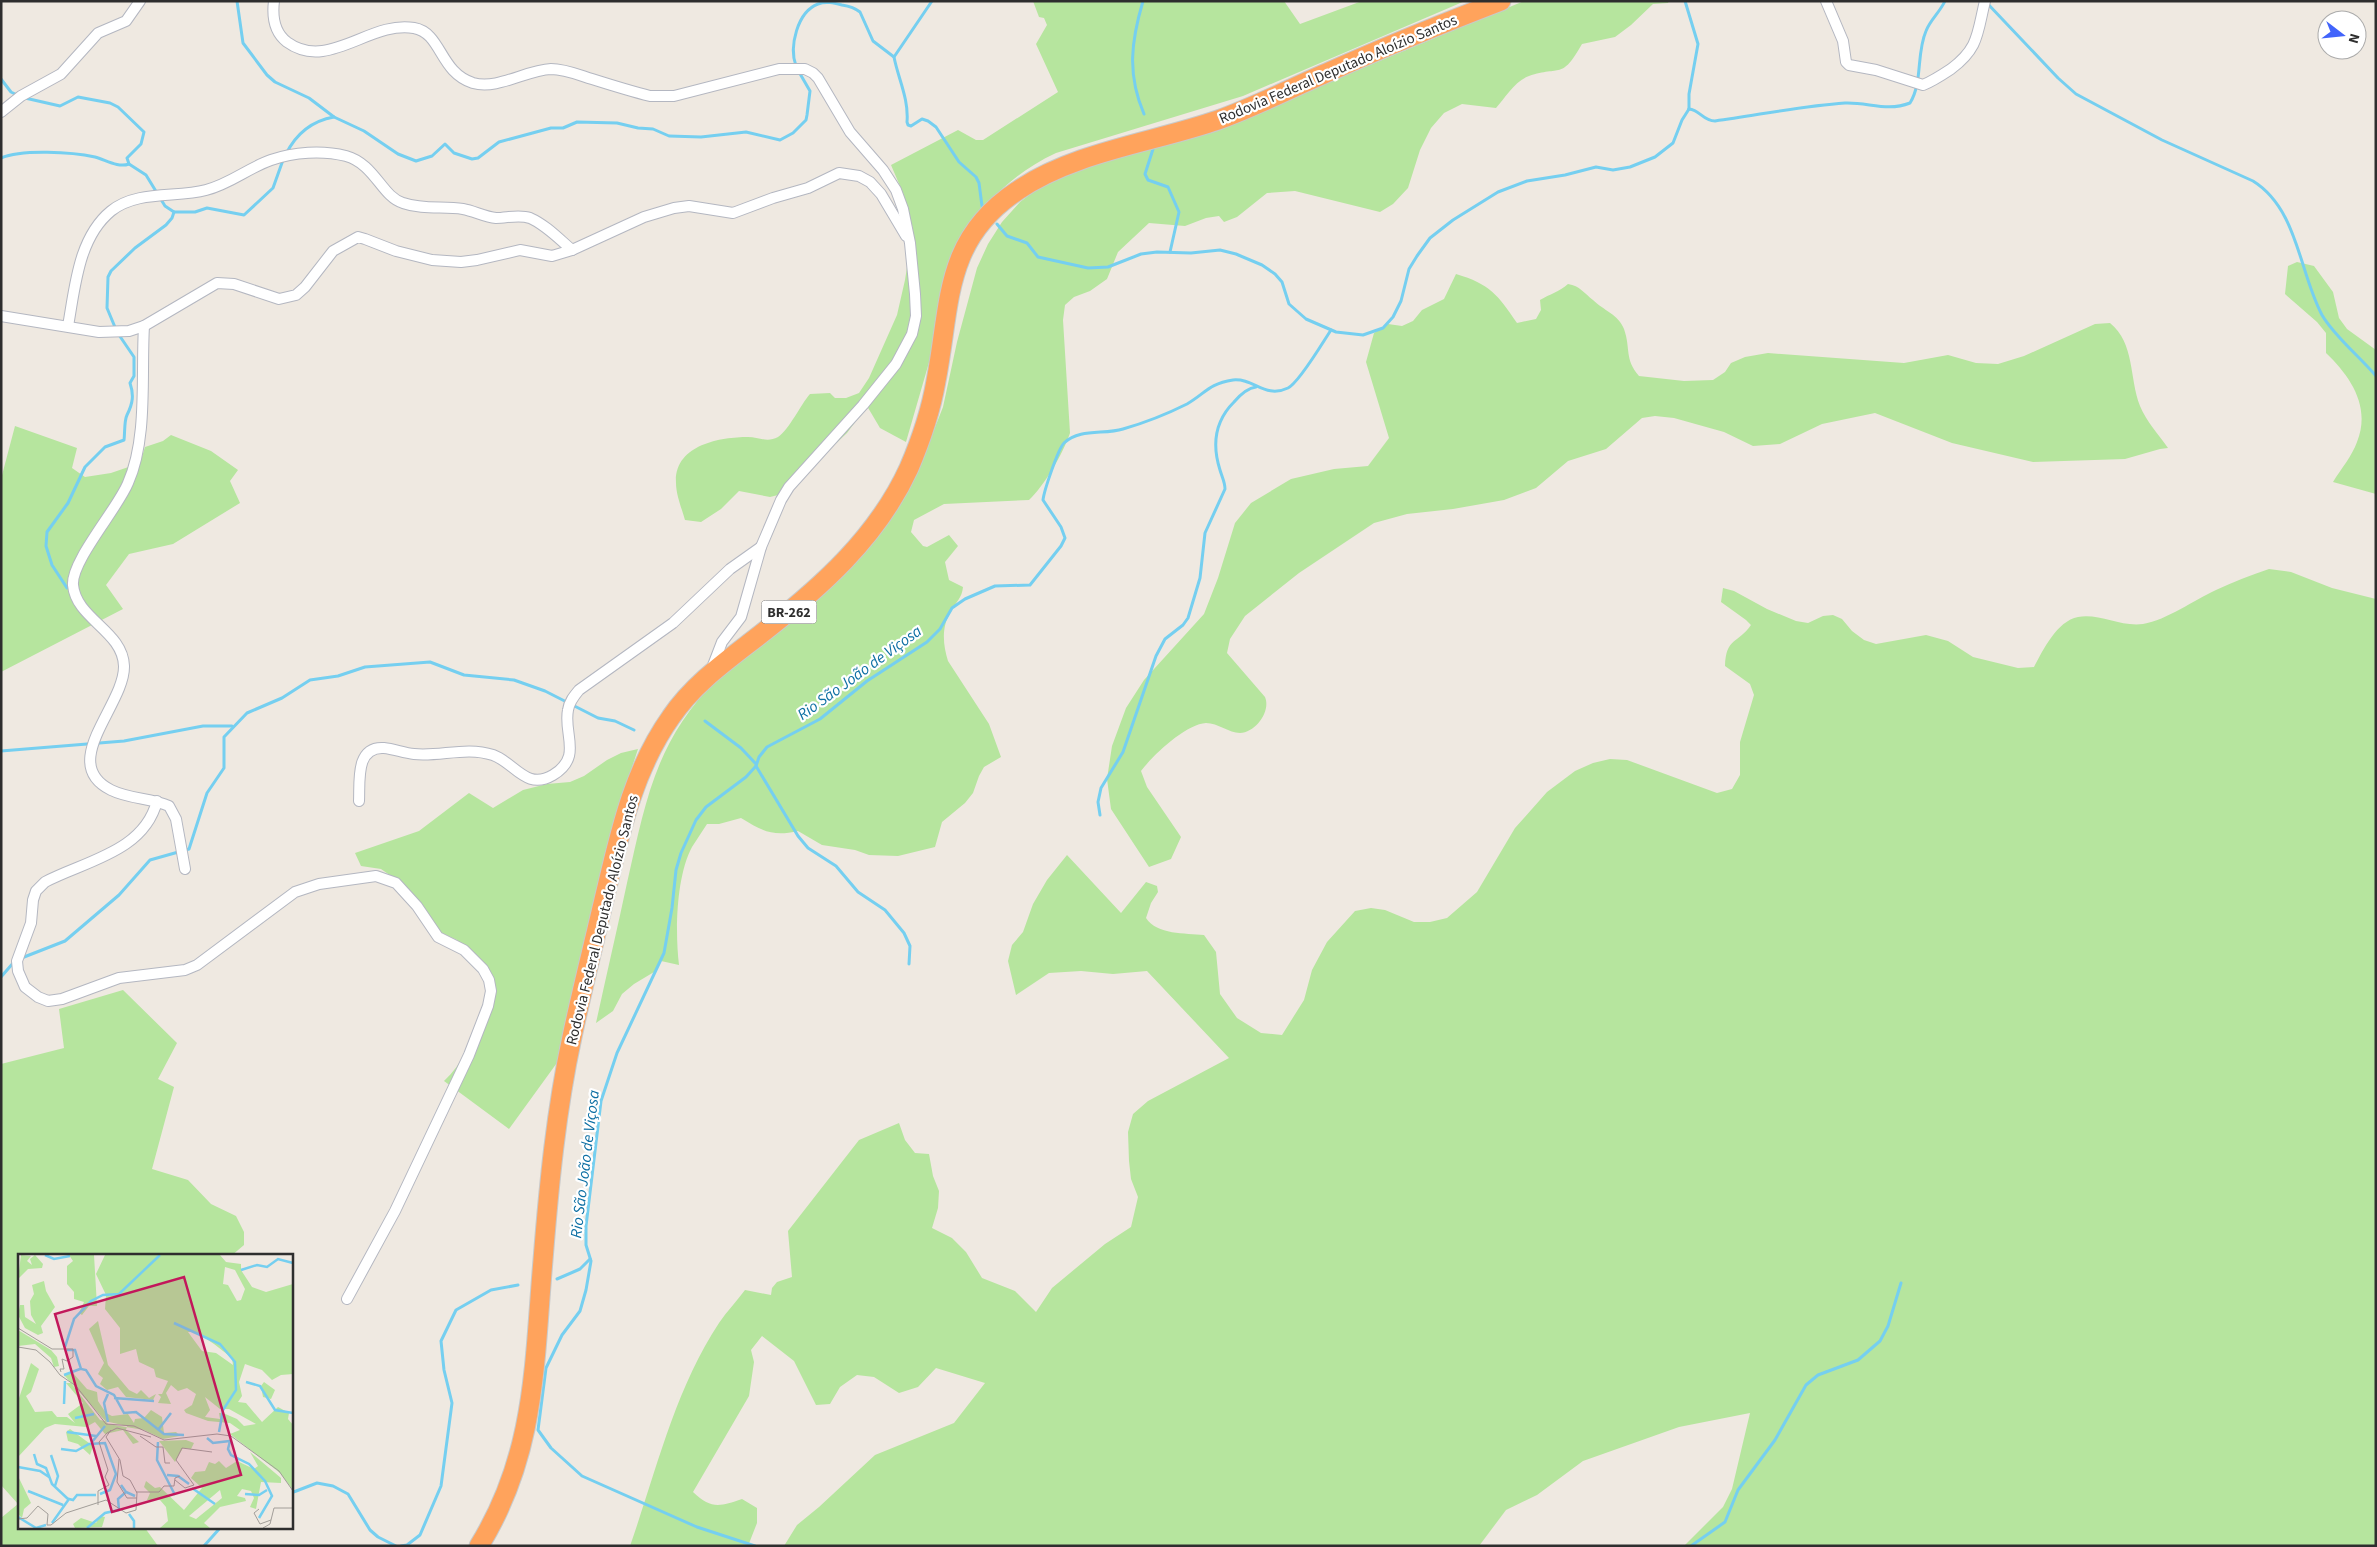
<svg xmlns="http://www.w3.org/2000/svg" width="2377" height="1547" font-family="'Source Sans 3',sans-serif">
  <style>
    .green { fill: #b6e59e }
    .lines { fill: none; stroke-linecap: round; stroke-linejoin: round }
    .stream { stroke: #75cff0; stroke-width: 3 }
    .street-casing { stroke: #b4b7c1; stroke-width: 12 }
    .highway-casing { stroke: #c9c9c9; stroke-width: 21 }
    .street { stroke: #fff; stroke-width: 10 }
    .highway { stroke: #ffa35c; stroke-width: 19 }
    .labels { text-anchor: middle; stroke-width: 4.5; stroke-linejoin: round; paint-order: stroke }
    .shield { fill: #fff; stroke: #6d6d6d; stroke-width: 1 }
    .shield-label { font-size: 14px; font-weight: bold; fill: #2e2e2e }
    .street-label { font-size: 15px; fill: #2e2e2e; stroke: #fff }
    .water-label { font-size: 16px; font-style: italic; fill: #0d6fa3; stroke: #fff }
    .inset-river { fill: none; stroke: #75cff0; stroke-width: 2.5 }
    .inset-road { fill: none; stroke: #a29e99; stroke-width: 1 }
    .view { fill: #c2185b; fill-opacity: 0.15; stroke: #c2185b; stroke-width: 2.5 }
    .inset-edge { fill: none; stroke: #2e2e2e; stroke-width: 2.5 }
  </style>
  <rect width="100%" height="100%" fill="#efe9e1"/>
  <g class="green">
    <path d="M1033 1H1284L1300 24 1362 1H1465L1243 96 1056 153C1030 165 1009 181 989 202L930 359 906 442 880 428 867 406 847 433 782 494 770 497 739 491 721 509 701 522 685 520C682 509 676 495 676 483 674 445 720 437 748 437 759 437 767 443 778 437 789 430 801 404 810 394L830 393 835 398H846L859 393 869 378 897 315 905 280 913 229 903 193 891 165 958 130 976 140H983L1058 92 1036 44 1047 25 1044 18 1039 17Z"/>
    <path d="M1524 1H1669L1668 3 1653 4 1631 25 1615 37 1582 44C1561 81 1561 65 1529 76 1515 81 1505 98 1496 108L1462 104 1444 113 1431 128 1420 150 1408 188 1393 204 1380 212 1295 191 1267 193 1237 217 1224 222 1219 216 1206 218 1185 226 1149 223 1118 252 1107 279 1090 291 1074 297 1065 305 1063 320 1070 433C1063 454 1044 486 1029 500L944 504 914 520 911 532 923 546 927 547 949 535 958 546 945 562 949 580 963 587C962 598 956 602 951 611 941 627 943 645 948 661L989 724 1001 757 984 767 979 776 973 793 965 803 942 822 935 847 898 856 869 855 855 850 822 845 798 831C773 837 762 831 741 818L719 824H707C702 832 697 839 692 847 676 877 675 932 679 965L661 961 654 972 634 984 622 994 613 1011 596 1023C606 977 617 930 627 883 646 800 655 742 717 679L802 612 928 445 943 407 957 342 977 268 988 244 1002 222 1020 202 1041 186 1064 174 1288 99Z"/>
    <path d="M2297 262 2314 266 2333 292 2339 318 2347 329 2376 350V494L2333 482C2341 469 2352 456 2357 442 2371 407 2351 377 2326 353V333L2317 322 2285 294 2288 266Z"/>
    <path d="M1456 274C1490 284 1498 295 1517 323L1536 319 1541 310 1540 300C1550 294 1559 292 1568 284 1580 286 1584 293 1593 300 1603 310 1619 315 1624 329 1631 349 1624 358 1639 376L1684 381 1713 380 1725 372 1731 363 1745 357 1768 353 1904 363 1948 355 1976 363 1998 364 2024 356 2095 324 2110 323C2135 343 2129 378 2140 406 2146 421 2159 435 2168 448L2160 449 2125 459 2033 462 1952 443 1875 413 1822 424 1780 444 1753 446 1724 432 1674 418 1655 416 1642 418 1606 449 1568 461 1536 488 1504 500 1453 509 1407 514 1374 523 1299 573 1245 616 1230 639 1227 653 1265 697C1271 711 1256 732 1240 733 1229 733 1218 723 1206 723 1186 724 1153 755 1141 771L1147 787 1181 837 1171 859 1149 867 1111 809 1107 779 1112 746 1126 708 1144 680 1204 614 1218 578 1235 523 1251 503 1291 479 1334 469 1368 466 1389 438 1366 362 1374 333 1388 324 1402 326 1413 321 1422 310 1444 299Z"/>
    <path d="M15 426 77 448 72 468 85 477 111 473 140 463 145 447 163 441 171 435 211 451 238 470 230 481 240 503 173 544 129 554 106 585 123 609 1 672V479Z"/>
    <path d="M2269 569 2291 572 2332 588 2376 599V1546H1684L1723 1507 1732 1489 1750 1413 1679 1427 1583 1461 1537 1495 1506 1510 1479 1546H784L797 1525 819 1507 875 1455 954 1423 985 1383 936 1368 918 1387 899 1393 874 1377 857 1375 840 1387 830 1404 816 1405 794 1361 762 1336 751 1350 754 1362 749 1396 693 1492C711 1509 719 1507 742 1499L757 1508V1523L748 1546H630C656 1472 675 1389 719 1323 727 1311 737 1301 745 1290L771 1295 772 1288 777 1282 792 1277 788 1231 859 1140 899 1123 905 1140 915 1153 929 1154 933 1176 939 1191 938 1208 932 1228 952 1238 966 1252 982 1278 1015 1291 1036 1312 1052 1288 1105 1244 1131 1227 1138 1197 1131 1179 1129 1161 1128 1132 1133 1114 1148 1101 1229 1058 1147 971 1113 974 1081 971 1049 973 1016 995 1008 961 1012 945 1023 932 1033 904 1047 880 1067 855 1121 913 1146 882 1157 886 1158 892 1151 903 1146 918C1157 935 1185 933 1204 935L1216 952 1220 994 1237 1018 1261 1033 1282 1035 1304 1000 1312 970 1327 942 1355 911 1371 908 1385 910 1414 922H1430L1447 918 1477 892 1515 828 1547 792 1575 771 1593 763 1610 759 1627 760 1717 793 1732 789 1740 775V742L1754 695 1750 684 1725 666C1726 637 1738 644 1751 625L1746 620 1721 602 1723 588 1734 591 1767 609 1796 621 1808 623 1823 616 1833 615 1842 619 1852 631 1864 640 1876 644 1926 635 1948 641 1973 657 2018 668 2034 667C2043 650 2057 621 2078 617 2099 613 2120 627 2143 624 2167 620 2194 600 2216 590 2233 582 2251 575 2269 569Z"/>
    <path d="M638 749 610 834 604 886 567 1049 509 1129 444 1081C468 1059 477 1027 485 996L487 986 470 953 457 940 440 932 418 901 394 878 381 869 361 866 355 853 419 831 469 793 493 808 523 790 547 784 570 782 584 776 607 760 621 753Z"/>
    <path d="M123 990 177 1043 158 1079 174 1087 152 1169 188 1180 211 1204 236 1216 244 1232V1245L231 1256H19V1528H145L158 1546H1V1518L18 1504 1 1485V1064L64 1048 59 1009Z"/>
  </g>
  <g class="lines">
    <g class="stream">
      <path d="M237 1 243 43 267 75 275 82 309 98 334 117 364 131 398 154 416 161 432 156 445 144 454 153 472 159 478 158 499 142 551 128H563L577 122 617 123 638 128 653 129 669 136 701 137 746 132 780 140 793 133 806 120 807 115 810 91 799 72"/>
      <path d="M932 1 894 57C898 78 909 99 907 122L908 125 911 126 922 119 928 121 936 127 959 162 976 177 979 183 982 206"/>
      <path d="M1143 1C1131 42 1127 74 1144 114"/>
      <path d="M1685 1 1698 44 1689 94V109"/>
      <path d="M1986 2 2058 78 2076 94 2162 140 2253 181C2298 209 2299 272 2322 315 2334 336 2360 357 2376 376"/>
      <path d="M796 66C789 47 797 12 818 4 826 1 834 3 842 5 848 6 855 8 860 12L873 41 894 57"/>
      <path d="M1 79 11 92 19 96"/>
      <path d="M25 98 60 106 78 97 110 103 118 107 144 132 141 144 127 158 129 164 146 175 165 206 174 212H195L207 208 244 215 273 188 283 160"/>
      <path d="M1689 109C1700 110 1703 121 1715 121 1759 115 1801 106 1845 103 1868 102 1887 112 1910 103 1923 82 1916 54 1926 31 1930 20 1940 12 1945 1"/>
      <path d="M1154 146 1145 174 1148 180 1168 187 1179 212 1170 252"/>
      <path d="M286 154C296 134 311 121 334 117"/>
      <path d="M1 158C22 149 72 152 95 157 106 160 118 168 129 164"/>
      <path d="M997 224 1007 236 1027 243 1038 257 1088 268 1108 267 1141 254 1157 252 1191 253 1220 250 1236 254 1262 265 1275 274 1282 282 1289 304 1306 319 1336 332 1363 335 1383 328 1393 317 1401 301 1409 269 1417 256 1430 238 1453 220 1498 192 1527 181 1565 175 1596 167 1613 170 1630 167 1655 157 1673 143 1682 120 1689 109"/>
      <path d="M67 588 52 565 46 546 47 532 68 503 85 467 105 447 124 440C125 433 124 421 127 415 133 403 134 395 130 383L134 376V357L117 332 107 308 108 277 111 271 135 248 166 225 172 218 174 212"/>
      <path d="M705 721 741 748 756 764"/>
      <path d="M1 751 124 741 203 726H232"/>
      <path d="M756 766 798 836 808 848 836 866 858 892 885 910 904 933 910 946 909 964"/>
      <path d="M1100 815 1098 802 1101 788 1123 752 1156 656 1165 639 1183 625 1188 618 1200 578 1205 533 1225 489C1225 482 1222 477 1220 470 1212 445 1215 421 1234 402 1240 395 1247 388 1256 387"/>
      <path d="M19 959 65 941 119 895 150 860 189 849 207 793 224 768V737L247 713 282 698 310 680 338 676 365 667 430 662 464 675 514 680 545 691 598 718 615 721 634 730"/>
      <path d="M1 977 14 962"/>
      <path d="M557 1279 580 1269 590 1259"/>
      <path d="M291 1493 317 1483 333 1486 348 1494 370 1530 378 1537 396 1546"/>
      <path d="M204 1546 220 1528"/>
      <path d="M401 1546 407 1545 420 1535 441 1486 452 1403 444 1370 441 1341 456 1310 491 1290 518 1285"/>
      <path d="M755 1546 697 1527 582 1476 551 1448 538 1430 546 1368 562 1335 580 1311 586 1290 591 1261 586 1245V1226L601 1101 617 1053 664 953 672 908 676 870 681 853 696 820 706 807 746 777 756 766 759 757 767 747 820 719 867 681 927 642 940 629 952 608 965 599 995 586 1030 585 1061 546 1065 538 1061 527 1043 500C1044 491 1058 449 1064 443 1080 428 1104 435 1123 429 1144 423 1167 414 1187 404 1206 393 1208 384 1233 380 1254 378 1265 399 1288 388 1299 383 1323 342 1331 330"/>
      <path d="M1691 1546 1725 1522 1738 1490 1775 1440 1806 1385 1818 1375 1858 1360 1880 1341 1888 1326 1901 1283"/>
    </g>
    <g class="street-casing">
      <g id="street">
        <path d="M274 1C272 17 274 32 287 42 328 72 370 20 414 28 442 33 439 72 473 83 498 90 526 70 551 69 565 69 579 75 592 79 611 85 630 91 650 96H674L779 69H805L813 73 818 78 850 132 883 170 896 190 903 209 910 243 915 294 916 316 912 334 896 364 863 405 789 487 781 500 761 547 741 617 722 642 712 668"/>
        <path d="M1826 1 1843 41 1846 62 1849 65 1876 70 1923 85C1933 81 1942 75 1951 69 1979 48 1977 34 1985 1"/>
        <path d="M1 112 21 96 61 74 98 33 126 21 140 1"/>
        <path d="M1 316 99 332 129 331 144 326 217 283 234 284 279 299 296 295 305 287 333 251 358 237 365 239 396 251 432 260 461 262 477 260 520 250 552 256 572 250 644 217 674 208 689 206 733 213 773 198 808 188 839 173 859 176 870 182 881 194 906 236"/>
        <path d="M68 326C75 288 78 238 111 211 137 190 176 198 206 190 230 184 248 168 271 160 294 152 322 150 346 156 375 164 382 197 403 203 423 210 443 206 463 209 474 211 485 217 496 218 507 218 519 214 530 218 546 225 559 239 572 250"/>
        <path d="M144 326C141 375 148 438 128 483 118 508 71 561 73 585 76 619 123 631 124 666 125 705 57 763 111 790 129 799 151 798 169 806L176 819 185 869"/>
        <path d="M157 801C144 852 85 861 45 882L36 891 33 900 31 923 17 961 18 971 25 987 38 997 48 1001 62 999 119 978 185 970 197 965 295 892 319 884 376 876 396 883 417 906 438 937 464 950 483 969 489 980 491 991 488 1006 469 1055 395 1211 347 1299"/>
        <path d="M359 801C360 782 355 746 384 748 394 749 404 753 414 754 440 757 466 746 493 755 515 763 526 791 553 775 583 757 563 734 568 710 569 702 574 696 579 690L673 623 730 569 761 547"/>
      </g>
    </g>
    <g class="highway-casing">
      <path id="highway" d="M479 1546C536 1454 534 1364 543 1260 549 1185 556 1111 572 1037 581 994 592 951 602 908 618 842 631 773 671 717 694 683 729 659 761 634 820 588 877 538 909 468 921 440 931 410 936 381 951 304 943 240 1017 191 1073 152 1155 142 1218 120 1257 106 1293 87 1331 71 1387 46 1444 23 1501 1"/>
    </g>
    <use href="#street" class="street"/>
    <use href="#highway" class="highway"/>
  </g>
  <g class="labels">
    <rect class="shield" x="761.5" y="600.5" width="55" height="23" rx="4"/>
    <g class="shield-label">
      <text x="789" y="617">BR-262</text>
    </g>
    <g class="street-label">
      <text transform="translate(1338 69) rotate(-23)" y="5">Rodovia Federal Deputado Aloízio Santos</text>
      <text transform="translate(602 920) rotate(-76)" y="5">Rodovia Federal Deputado Aloízio Santos</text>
    </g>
    <g class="water-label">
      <text transform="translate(859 672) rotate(-36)" y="6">Rio São João de Viçosa</text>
      <text transform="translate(584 1164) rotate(-83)" y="6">Rio São João de Viçosa</text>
    </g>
  </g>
  <g transform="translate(18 1254)">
    <rect width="275" height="275" fill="#efe9e1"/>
    <path d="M3 1 13 2 9 7 14 11 12 5 17 1 25 10 24 14 10 15 0 25ZM51 1H76L79 52H71L64 61 61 59 66 48 56 45V38L49 30V12L55 7ZM87 1H202L208 8 223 10V16L234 33 248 38 275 30V120L263 121 254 126 244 116 227 110 221 128 224 142 220 148 228 149 244 168 260 153 271 159 270 165 275 171V236L262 219 212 180 222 176 212 169 190 167 168 159 166 156 174 151 178 140 169 134 160 137 153 131 148 139 153 150 140 149 143 143 140 140H144L150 127 138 123 136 115 121 108 118 95 102 100V74L87 55 88 41 78 20ZM207 13 217 16 227 35 223 46 219 47 210 31 205 30ZM170 78H178L196 90 214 104 215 111 198 99 184 97ZM187 143 202 155H211L238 170 226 172 219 165 205 159H201L202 165 187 163 192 156ZM26 27 28 37 37 53 23 72 25 79 20 81 7 74 0 61 2 51H6L7 63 18 70 13 61 12 47 16 40 14 31ZM80 67 90 111 111 136 119 140 123 136 131 144 138 140 135 146 108 143 100 133 89 136 82 130 85 124 80 120 86 109 71 75ZM0 76 33 96 39 103 41 112 36 113 33 104 17 90 0 92ZM13 109 21 115 13 138 8 142 17 158 34 157 39 163H49L57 169 50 160 65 149 48 129H53L82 166 109 172 108 176 121 188 115 190 105 176 87 180 77 168 68 173 37 170 27 174 0 203V147ZM55 119 69 135 79 138 80 147 88 159 94 162 110 160 116 169 117 165 126 164 133 156 144 163 146 179 158 178 162 182 145 185 126 176 90 170 46 121ZM246 128 257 136 253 145 245 143 243 132ZM52 175 75 192 72 201 60 190 50 187 48 178ZM168 186 176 189 173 195 165 194 157 208 141 187ZM232 198 263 224V229L243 228 238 255 232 253 236 244 233 237 224 235 219 242 227 244 228 247 202 253 186 269 192 274H142L150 267 148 253 142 246H129L132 239 126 233 128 227 137 234 142 233 166 256 184 234 173 224 177 218 187 217 191 208 197 210 201 207 208 214 219 207 236 215 240 212ZM202 236 204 244 178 265 171 262ZM0 222 13 249 6 255 4 264 0 260ZM82 262 87 263 84 273 57 274 55 270 63 264 78 269Z" fill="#b6e59e" fill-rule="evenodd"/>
    <path class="inset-river" d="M27 1 36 5 52 2M223 16 239 11 249 13 260 5 275 9M156 69 202 90 217 108 218 136 205 156 201 178M47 93 56 65 73 47 85 41 101 40 142 1M49 96H57L63 115 68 116 78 132 96 141 106 159 118 158 146 180 166 181M46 121 62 115M228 128 242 132 257 156 275 159M96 144 136 147M46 150 47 127M57 164 76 160M90 168 86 149 90 140M140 176 153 159M49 178 78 182M189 184 195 189 212 187 210 195 213 201 231 210 247 227 254 242 241 264M74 188 87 172M140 188 139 206 157 241M43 195 58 197 71 190 87 189 98 220 92 236 82 240M16 200 19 210 28 214 34 230 50 245M33 201 40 222 37 232M0 213 22 217 31 223M149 221 160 222 171 230M103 231 108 238 117 242M174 234 197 250M10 237 45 251M227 240 241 241 249 236M111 260 116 267V274M0 263 18 274 28 271M34 269 51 245 55 246 59 241H78M69 274 87 259 101 256 100 245 108 238"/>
    <path class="inset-road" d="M0 74 34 95H55V103L49 107 44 105 46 115H42L43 118M0 93 18 96 32 108 42 121 58 132 88 170 116 172 146 186 199 180 213 182 261 217 275 237M122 182 138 193H145L147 209H152M101 205 99 228 109 244H119M157 226 167 234 176 231 158 206 164 194 194 198M118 238H141L146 232H156L157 224 162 222M80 251V237L91 231 87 223 90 216 81 188 89 179 99 174 133 183M241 255 236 259 242 270 253 266M0 265 9 264 20 252 30 260 29 271H33L48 259 88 246 108 259 118 256 119 239 112 226 105 222 102 206 88 183 93 176M245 274 252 270 256 254H275"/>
    <path class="view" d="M166 23 223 221 94 258 37 60Z"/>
    <rect width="275" height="275" class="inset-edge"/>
  </g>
  <rect width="2377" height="1547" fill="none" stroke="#2e2e2e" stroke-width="5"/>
  <g transform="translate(2342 35) rotate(106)"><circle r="24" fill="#ffffff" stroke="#ababab"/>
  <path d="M0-4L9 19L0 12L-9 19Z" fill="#4264fb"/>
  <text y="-8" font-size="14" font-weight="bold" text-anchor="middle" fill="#2e2e2e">N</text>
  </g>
</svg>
